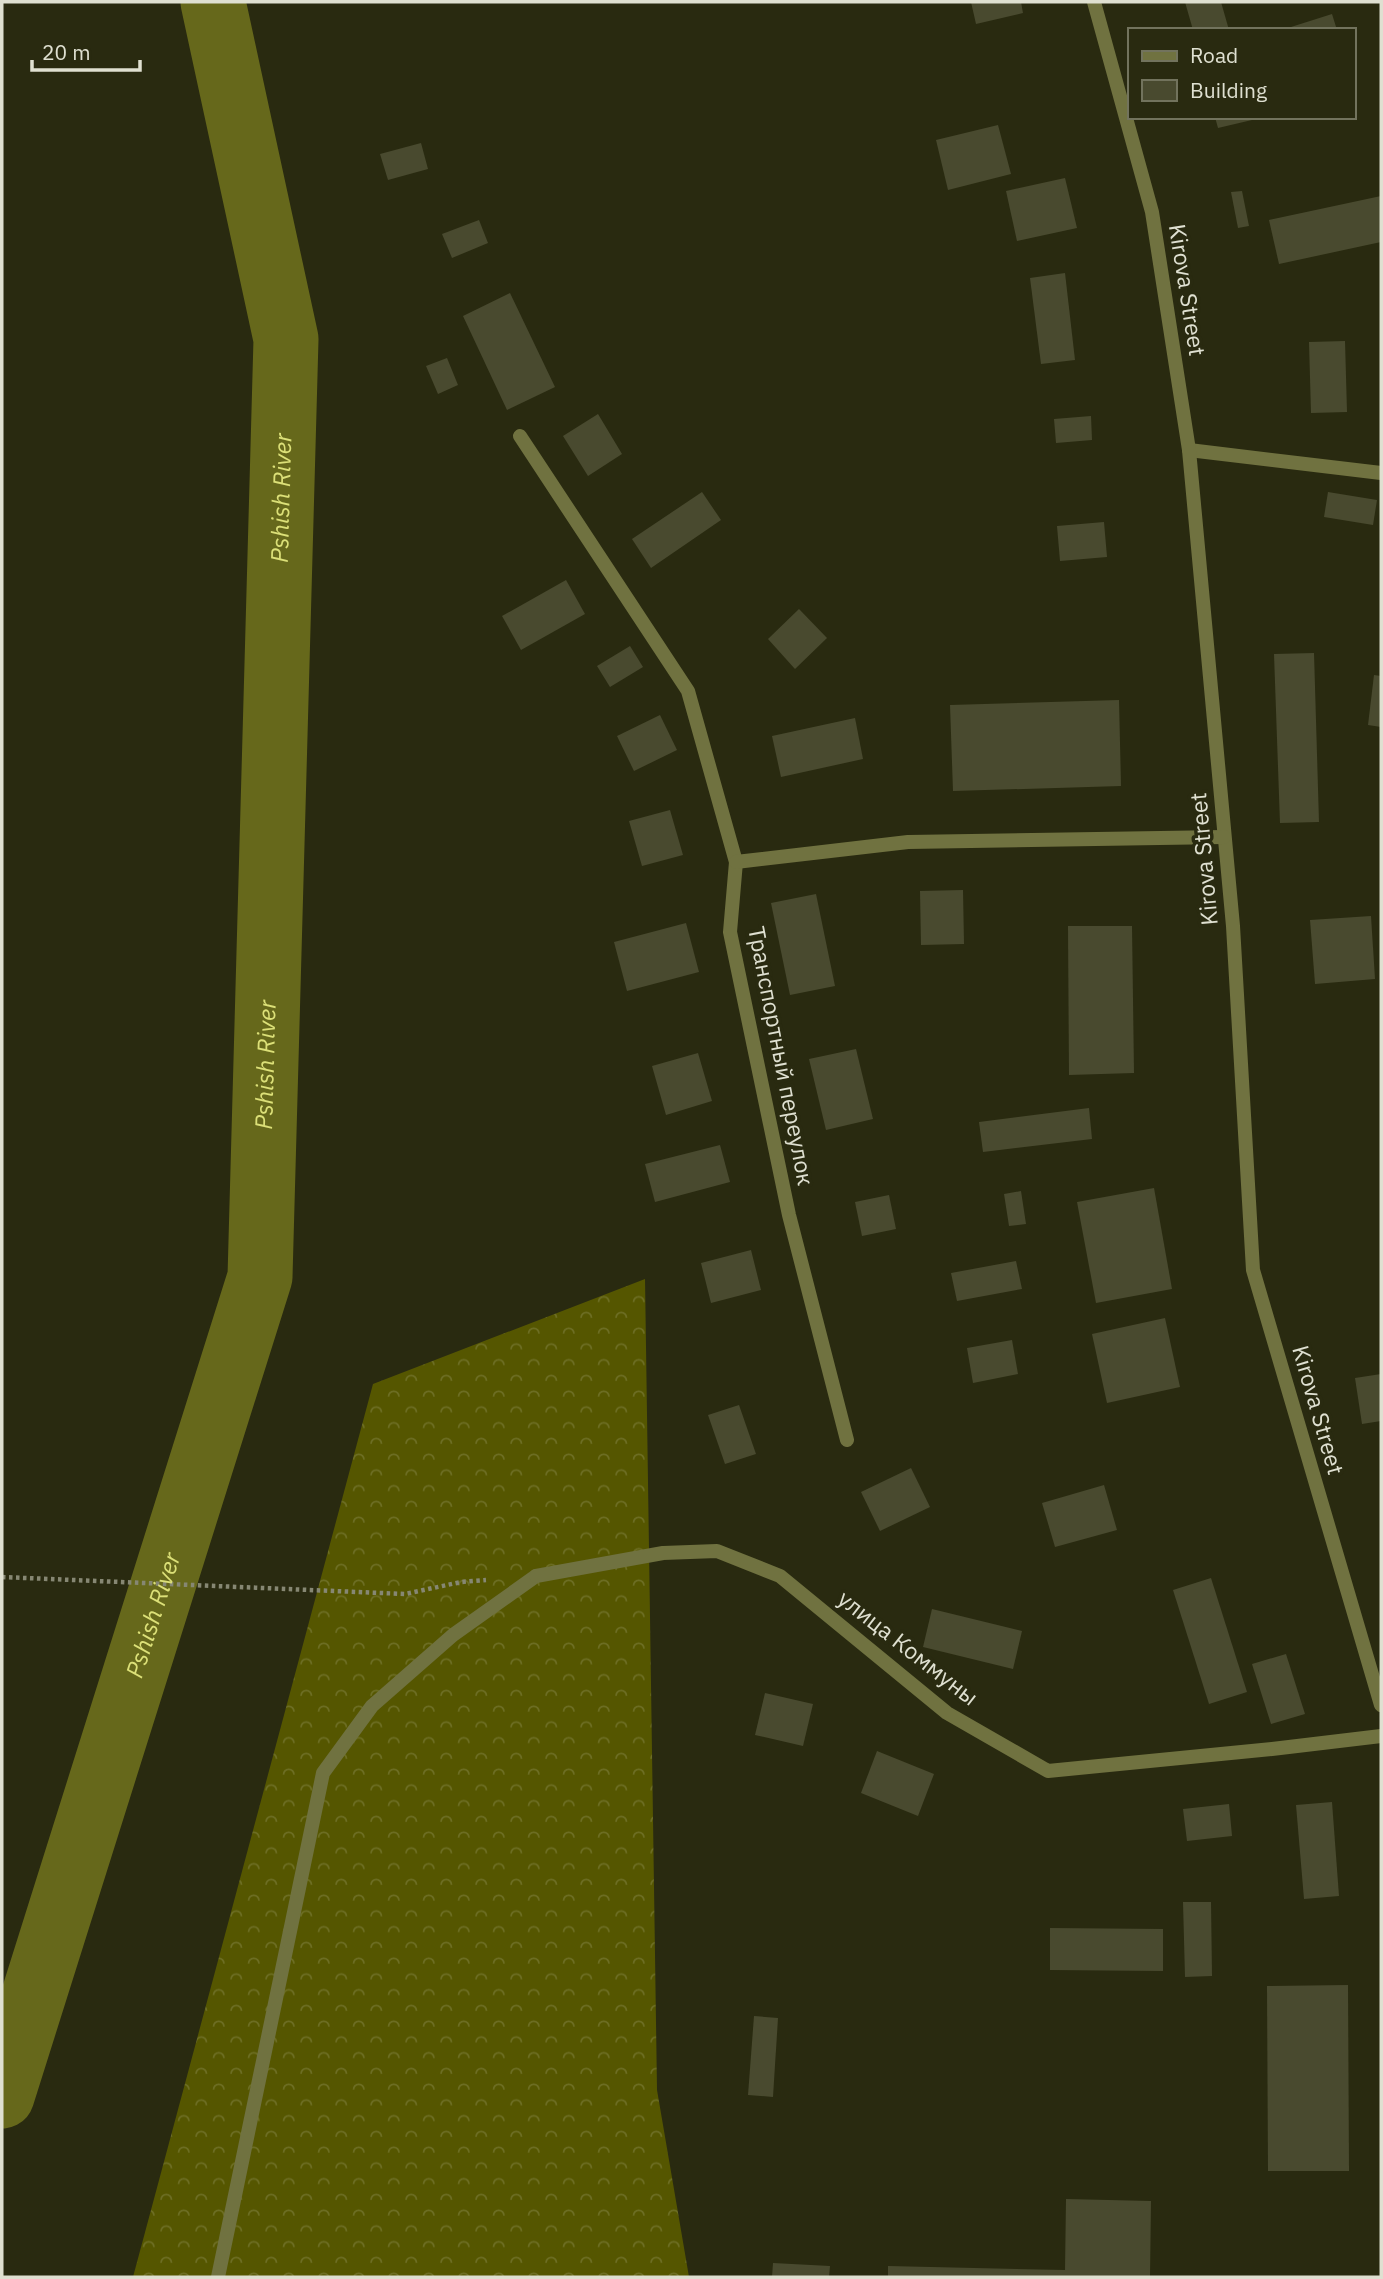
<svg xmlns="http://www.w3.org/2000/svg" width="1383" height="2279" font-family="'IBM Plex Sans',sans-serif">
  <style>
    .forest { fill: url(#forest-crowns) }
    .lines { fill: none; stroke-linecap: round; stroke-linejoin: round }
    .river { stroke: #66681b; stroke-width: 65 }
    .building { fill: #494a2f }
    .path { stroke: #868773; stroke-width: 4.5; stroke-dasharray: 3.5 3.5; stroke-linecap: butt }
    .lane { stroke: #707240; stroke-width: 14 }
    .street { stroke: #707240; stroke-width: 14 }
    .labels { text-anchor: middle; stroke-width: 7; stroke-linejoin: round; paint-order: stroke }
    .street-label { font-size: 23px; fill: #dfe0d1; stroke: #292a10 }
    .water-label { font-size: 24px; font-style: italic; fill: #dce078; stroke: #292a10 }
  </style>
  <defs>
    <pattern id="forest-crowns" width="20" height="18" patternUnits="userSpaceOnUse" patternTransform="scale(1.75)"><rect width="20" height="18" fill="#555600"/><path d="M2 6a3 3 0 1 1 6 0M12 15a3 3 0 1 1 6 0" fill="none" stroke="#6d6e24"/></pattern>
  </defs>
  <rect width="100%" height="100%" fill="#292a10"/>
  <path class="forest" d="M645 1279 657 2090 689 2277H133L373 1384Z"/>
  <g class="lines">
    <path class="river" id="s1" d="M2 2096 260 1277 286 339 213 2"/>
  </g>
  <g class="building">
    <path d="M971 2H1021L1023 13 976 24Z"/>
    <path d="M1185 2H1221L1229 30H1193Z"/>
    <path d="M1332 14 1337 30H1292L1291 27Z"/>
    <path d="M1215 117H1251L1252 120 1218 128Z"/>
    <path d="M998 125 1011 174 948 190 936 140Z"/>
    <path d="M421 143 428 169 388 180 380 154Z"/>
    <path d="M1065 178 1077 228 1017 241 1006 191Z"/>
    <path d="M1242 191 1249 226 1238 228 1231 192Z"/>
    <path d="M1381 196V242L1279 264 1269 220Z"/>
    <path d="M479 220 488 243 452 258 442 234Z"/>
    <path d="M1065 273 1075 360 1041 364 1030 278Z"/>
    <path d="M510 293 555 387 507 410 463 316Z"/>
    <path d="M1345 341 1347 412 1311 413 1309 342Z"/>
    <path d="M447 358 458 385 438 394 426 366Z"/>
    <path d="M598 414 622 454 588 476 563 436Z"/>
    <path d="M1091 416 1092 440 1056 443 1054 419Z"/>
    <path d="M702 492 721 520 651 568 632 539Z"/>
    <path d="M1328 492 1377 500 1373 525 1324 517Z"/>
    <path d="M1104 522 1107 557 1060 561 1057 526Z"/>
    <path d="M566 580 585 614 521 650 502 616Z"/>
    <path d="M799 609 827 638 795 669 768 639Z"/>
    <path d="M630 646 643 667 610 687 597 666Z"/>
    <path d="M1314 653 1319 822 1280 823 1274 654Z"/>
    <path d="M1374 675 1381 676V727L1368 725Z"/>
    <path d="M1119 700 1121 786 953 791 950 705Z"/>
    <path d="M660 715 677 750 634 771 617 736Z"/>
    <path d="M855 718 863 759 781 777 772 736Z"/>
    <path d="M670 810 683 855 642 866 629 821Z"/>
    <path d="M963 890 964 944 921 945 920 891Z"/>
    <path d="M816 894 835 986 790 995 771 903Z"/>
    <path d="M1371 916 1375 979 1315 984 1310 920Z"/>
    <path d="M686 923 699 972 627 991 614 942Z"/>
    <path d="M1068 926H1132L1134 1073 1069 1075Z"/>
    <path d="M856 1049 873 1119 826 1130 809 1059Z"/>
    <path d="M698 1053 712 1101 666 1115 652 1066Z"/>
    <path d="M1089 1108 1092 1139 983 1152 979 1122Z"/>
    <path d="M720 1145 730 1182 655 1202 645 1164Z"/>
    <path d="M1154 1188 1172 1289 1096 1303 1077 1202Z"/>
    <path d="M1021 1191 1026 1224 1009 1226 1004 1194Z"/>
    <path d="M889 1195 896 1229 862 1236 855 1202Z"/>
    <path d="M751 1250 761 1290 711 1303 701 1263Z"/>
    <path d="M1016 1261 1022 1289 957 1301 951 1273Z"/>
    <path d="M1165 1318 1180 1387 1107 1403 1092 1334Z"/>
    <path d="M1012 1340 1018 1374 973 1383 967 1348Z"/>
    <path d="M1381 1374V1421L1362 1424 1355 1378Z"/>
    <path d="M739 1405 756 1454 725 1464 708 1415Z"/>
    <path d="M911 1468 930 1507 880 1531 861 1492Z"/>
    <path d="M1104 1485 1117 1530 1055 1547 1042 1503Z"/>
    <path d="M1211 1578 1247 1692 1209 1704 1173 1590Z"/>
    <path d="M932 1609 1022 1631 1013 1669 923 1647Z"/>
    <path d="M1286 1654 1305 1714 1271 1724 1252 1664Z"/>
    <path d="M765 1693 813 1704 803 1746 755 1735Z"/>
    <path d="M877 1751 934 1774 918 1816 861 1793Z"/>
    <path d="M1332 1802 1339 1896 1304 1899 1296 1805Z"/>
    <path d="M1229 1804 1232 1836 1187 1841 1183 1809Z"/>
    <path d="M1183 1902H1211L1212 1976 1185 1977Z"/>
    <path d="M1050 1928 1163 1929V1971L1050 1970Z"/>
    <path d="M1348 1985 1349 2171H1268L1267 1986Z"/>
    <path d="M754 2016 778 2018 773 2097 748 2095Z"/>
    <path d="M1066 2199 1151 2201 1150 2277H888V2266L1065 2270Z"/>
    <path d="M773 2263 830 2266 829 2277H772Z"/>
  </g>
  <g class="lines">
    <path class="path" d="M2 1577 405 1594 461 1582 486 1580"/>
    <g class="lane">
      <path d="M1189 450 1381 473"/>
      <path d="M218 2277 323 1773 372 1706 453 1635 536 1576"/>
    </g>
    <g class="street">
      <path d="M1094 2 1152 212 1189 450 1233 926 1253 1270 1381 1705"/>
      <path d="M520 436 688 691 736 862 730 932 789 1215 847 1440"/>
      <path d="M736 862 908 842 1224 837"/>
      <path d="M536 1576 663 1553 717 1551 780 1576 947 1713 1048 1771 1272 1749 1381 1736"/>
    </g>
  </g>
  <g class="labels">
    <g class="street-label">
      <text transform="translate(1187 290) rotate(81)" y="8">Kirova Street</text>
      <text transform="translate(1204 859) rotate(-95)" y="8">Kirova Street</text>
      <text transform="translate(781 1056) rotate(79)" y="8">Транспортный переулок</text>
      <text transform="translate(1318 1410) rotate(74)" y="8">Kirova Street</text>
      <text transform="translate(908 1648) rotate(38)" y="8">улица Коммуны</text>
    </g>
    <g class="water-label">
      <text dy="8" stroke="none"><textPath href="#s1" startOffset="1638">Pshish River</textPath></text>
      <text dy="8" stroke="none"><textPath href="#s1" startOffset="1071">Pshish River</textPath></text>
      <text dy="8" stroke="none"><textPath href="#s1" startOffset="504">Pshish River</textPath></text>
    </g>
  </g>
  <rect width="1383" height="2279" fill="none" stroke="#dfe0d1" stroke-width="7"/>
  <rect x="1128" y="28" width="228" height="91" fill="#292a10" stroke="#72735d" stroke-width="2"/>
  <rect x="1142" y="51" width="35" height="10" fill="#707240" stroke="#72735d" stroke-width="2"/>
  <text x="1190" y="63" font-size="21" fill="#dfe0d1">Road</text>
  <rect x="1142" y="80" width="35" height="21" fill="#494a2f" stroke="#72735d" stroke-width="2"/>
  <text x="1190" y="98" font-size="21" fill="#dfe0d1">Building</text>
  <path d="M32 60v10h108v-10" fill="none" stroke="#dfe0d1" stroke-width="3.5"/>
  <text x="42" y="60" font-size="21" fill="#dfe0d1" stroke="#292a10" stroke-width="5" paint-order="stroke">20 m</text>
</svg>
